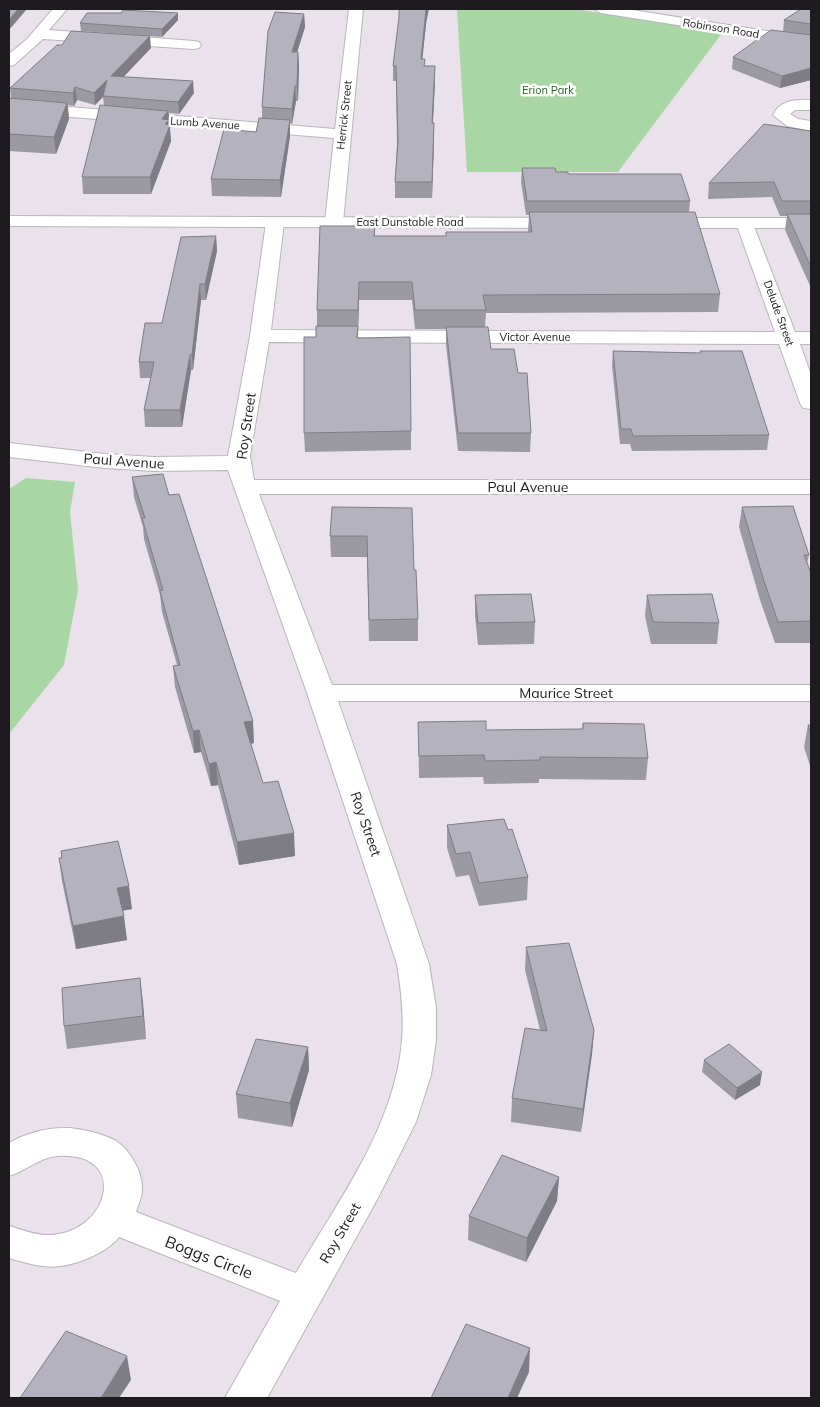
<svg xmlns="http://www.w3.org/2000/svg" width="820" height="1407" font-family="Mulish,sans-serif">
  <style>
    .green { fill: #aad6a6 }
    .lines { fill: none; stroke-linecap: round; stroke-linejoin: round }
    .street-casing { stroke: #bbb4bd; stroke-width: 2 }
    .secondary-casing { stroke: #bbb4bd; stroke-width: 2 }
    .street { fill: #fff; fill-rule: evenodd }
    .secondary { fill: #fff; fill-rule: evenodd }
    .wall { fill: #9b9aa3 }
    .shaded-wall { fill: #7e7d84 }
    .building { fill: #b4b3bd; stroke: #7e7d84 }
    .labels { text-anchor: middle; stroke-width: 5; stroke-linejoin: round; paint-order: stroke }
    .far-street-label { font-size: 11px; fill: #1e1b1f; stroke: #fff }
    .far-park-label { font-size: 11px; fill: #256822; stroke: #fff }
    .street-label { font-size: 14px; fill: #1e1b1f; stroke: #fff }
    .near-street-label { font-size: 16px; fill: #1e1b1f; stroke: #fff }
  </style>
  <rect width="100%" height="100%" fill="#e9e2eb"/>
  <g class="green">
    <path d="M457 9H574L723 32 618 172H467Z"/>
    <path d="M26 478 75 482 70 512 78 590 64 665 9 734V489Z"/>
  </g>
  <g class="lines">
    <g class="street-casing">
      <g id="street">
        <path d="M53 9H67L49 30 194 41 199 42 201 45 199 48 194 49 43 39 14 65 9 66V54L27 39Z"/>
        <path d="M349 9H363L343 222 340 226 334 227 328 226 325 222 334 138 9 112V102L335 129Z"/>
        <path d="M594 9H626L811 38V46L601 13Z"/>
        <path d="M811 100V110H795L790 114 798 119 811 121V131L787 126 773 115C780 100 796 99 811 100Z"/>
        <path d="M275 218 281 219 284 223 271 330 775 332 736 223 739 219 745 218 751 219 795 332H811V344H800L811 375V409L803 408 800 403 779 344 269 342 250 456 254 480H811V494H259L332 685H811V701H338L429 964 436 1008V1040L431 1075 416 1122 378 1198 267 1398H225L280 1301 119 1237C105 1255 66 1270 43 1266 32 1265 20 1261 9 1258V1226C21 1229 34 1235 46 1235 109 1237 132 1150 57 1156 38 1158 26 1171 9 1176V1143C25 1134 45 1128 64 1128 76 1127 105 1134 116 1141 130 1150 143 1172 142 1190 142 1197 138 1205 136 1212L296 1273C338 1201 395 1126 402 1040 404 1014 401 989 397 964L307 693 228 470 154 471 105 468 9 457V443L105 454 154 457 228 456 250 336 266 223 269 219Z"/>
      </g>
    </g>
    <g class="secondary-casing">
      <g id="secondary">
        <path d="M9 216 565 218 571 219 574 223 571 227 565 228 9 226Z"/>
        <path d="M660 218H811V228H660L654 227 651 223 654 219Z"/>
      </g>
    </g>
    <use href="#street" class="street"/>
    <use href="#secondary" class="secondary"/>
  </g>
  <g class="wall">
    <path d="M811 9V80L780 88 732 69 733 57 783 32 784 20Z"/>
    <path d="M121 13H178V20L162 37 81 31 80 23Z"/>
    <path d="M304 14 305 27 297 52H298L299 65 298 101H296L292 124 290 123V136L281 197 212 196 211 179 256 132 262 118V107Z"/>
    <path d="M426 24 422 59 425 66 435 81 433 123 434 138 432 198H395V182L397 144 396 81H393V66Z"/>
    <path d="M151 48 123 77 194 93 179 114 169 113 171 141 151 194H83L82 177 104 106 103 97 95 105 77 100 74 106 68 105 69 119 56 154 9 151V98H11L10 88Z"/>
    <path d="M811 131V288L785 230 787 216H780L772 197 708 199 709 183Z"/>
    <path d="M522 168 556 172 690 201 689 212 720 294 718 312 486 313 485 327 491 349 518 373 531 433 530 452 458 451 446 345V329H415L412 300H359L358 338 411 431V450L305 452 304 433 317 326V310L375 226V236H446V232H528L529 215H526L521 182Z"/>
    <path d="M216 236 217 251 206 300H201L193 370H191L182 427H145L144 410 151 378H140L139 362 162 323Z"/>
    <path d="M613 351 700 353V351L769 435 767 450 632 451 630 444H620L612 366Z"/>
    <path d="M132 477 169 495 254 743 251 744 263 783 295 856 239 865 218 785 211 786 201 752 194 753 175 687 173 666 177 665 162 612 160 595 144 539 143 527 134 497Z"/>
    <path d="M332 507 414 570 418 619V641H369L367 557H331L330 536Z"/>
    <path d="M742 507 809 555 807 563 811 573V643H775L760 600 739 527Z"/>
    <path d="M475 595 535 622 534 644 478 645 475 616Z"/>
    <path d="M647 595 719 623 717 644H651L645 616Z"/>
    <path d="M418 722 486 730 582 729 583 723 648 758 646 780 539 779V783L484 784 483 777 419 778Z"/>
    <path d="M808 725H811V769L804 747Z"/>
    <path d="M447 825 508 830 528 877 527 900 479 906 469 875 456 877 447 848Z"/>
    <path d="M61 851 132 909 122 911 127 940 76 949 62 881 59 858H62Z"/>
    <path d="M526 947 594 1030 592 1054 581 1132 511 1122 512 1098 540 1030 525 970Z"/>
    <path d="M140 978 146 1039 67 1049 64 1026Z"/>
    <path d="M308 1047 309 1070 292 1127 238 1118 236 1094Z"/>
    <path d="M704 1060 760 1085 735 1100 702 1072Z"/>
    <path d="M559 1177 557 1201 526 1262 468 1240 469 1216Z"/>
  </g>
  <g class="shaded-wall">
    <path d="M18 9H27L9 30V20Z"/>
    <path d="M426 9H429L426 24 421 73V59Z"/>
    <path d="M178 13V20L162 37V29Z"/>
    <path d="M304 14 305 27 293 65 292 52Z"/>
    <path d="M150 36 151 48 112 89 111 76Z"/>
    <path d="M298 52 299 65 298 101 297 86Z"/>
    <path d="M435 66V81L432 138V123Z"/>
    <path d="M811 68V80L780 88 782 76Z"/>
    <path d="M107 80 103 97 95 105 94 93Z"/>
    <path d="M193 81 194 93 179 114 178 102Z"/>
    <path d="M295 86 296 101 292 124V109Z"/>
    <path d="M75 87 77 100 74 106 73 93Z"/>
    <path d="M67 103 69 119 56 154 54 137Z"/>
    <path d="M168 111 171 141 151 194 150 177 162 119Z"/>
    <path d="M290 120V136L281 197 280 180Z"/>
    <path d="M434 123V138L432 198V182Z"/>
    <path d="M216 236 217 251 206 300 205 284Z"/>
    <path d="M359 282V300L358 328V310Z"/>
    <path d="M200 284 201 300 193 370 192 355Z"/>
    <path d="M190 355 191 370 182 427 180 410Z"/>
    <path d="M253 721 254 743 245 745 244 722Z"/>
    <path d="M199 730 201 752 194 753 193 731Z"/>
    <path d="M216 762 218 785 211 786 209 764Z"/>
    <path d="M294 833 295 856 239 865 237 842Z"/>
    <path d="M129 886 132 909 120 911 117 888Z"/>
    <path d="M124 916 127 940 76 949 73 926Z"/>
    <path d="M140 978 143 1002 146 1039 143 1016Z"/>
    <path d="M594 1030 592 1054 581 1132 583 1109Z"/>
    <path d="M308 1047 309 1070 292 1127 290 1103Z"/>
    <path d="M762 1072 760 1085 735 1100 737 1088Z"/>
    <path d="M559 1177 557 1201 526 1262 527 1238Z"/>
    <path d="M530 1348 529 1372 517 1398H508Z"/>
    <path d="M127 1356 131 1380 119 1398H101Z"/>
  </g>
  <g class="building">
    <path d="M9 9H18L9 20Z"/>
    <path d="M399 9H426L421 59H425L424 66H435L432 123H434L432 182H395L398 141 396 66H393L399 17Z"/>
    <path d="M801 9H811V24L784 20Z"/>
    <path d="M123 10 178 13 162 29 80 23 87 13H121Z"/>
    <path d="M275 12 304 14 292 52H298L297 86H295L292 109 262 107 268 31Z"/>
    <path d="M771 30 811 35V68L782 76 733 57Z"/>
    <path d="M71 31 150 36 111 76 193 81 178 102 103 96 107 80 94 93 75 87 73 93 10 88 57 45H62Z"/>
    <path d="M9 98 67 103 54 137 9 134Z"/>
    <path d="M100 105 168 111 162 119 169 120 165 124 170 125 150 177H82Z"/>
    <path d="M259 118 290 120 280 180 211 179 224 129 256 132Z"/>
    <path d="M764 124 811 131V201H782L774 182 709 183Z"/>
    <path d="M522 168H555L556 172H568V174H681L690 201H527Z"/>
    <path d="M529 212H695L720 294 483 295 486 310H415L412 282H359L358 310H317L320 226H375L374 236H446V232H532Z"/>
    <path d="M787 214H811V267Z"/>
    <path d="M216 236 205 284H200L192 355H190L180 410H144L154 362H139L145 323H162L181 237Z"/>
    <path d="M316 326H358L357 338 410 337 411 431 304 433V337H316Z"/>
    <path d="M446 327H488L491 349H514L518 373H527L531 433H458Z"/>
    <path d="M613 351 701 353 700 351H742L769 435 633 436 631 429H621Z"/>
    <path d="M163 474 169 495 179 494 253 721 244 722 263 783 278 781 294 833 237 842 216 762 209 764 199 730 193 731 173 666 180 665 160 591 163 590 142 518H145L132 477Z"/>
    <path d="M793 506 809 555H804L811 573V621L778 622 763 578 742 507Z"/>
    <path d="M332 507 412 508 414 570H416L418 619 369 620 367 536H330Z"/>
    <path d="M531 594 535 622 478 623 475 595Z"/>
    <path d="M712 594 719 623 653 622 647 595Z"/>
    <path d="M486 721V730L583 729V723L644 724 648 758 540 757V760L485 761 484 755 419 756 418 722Z"/>
    <path d="M808 725H811V736Z"/>
    <path d="M504 819 508 830 512 829 528 877 479 883 470 852 456 854 447 825Z"/>
    <path d="M118 841 129 886 117 888 124 916 73 926 59 858H62L61 851Z"/>
    <path d="M569 943 594 1030 583 1109 512 1098 525 1028 547 1031 526 947Z"/>
    <path d="M140 978 143 1016 64 1026 62 988Z"/>
    <path d="M256 1039 308 1047 290 1103 236 1094Z"/>
    <path d="M729 1044 762 1072 737 1088 704 1060Z"/>
    <path d="M502 1155 559 1177 527 1238 469 1216Z"/>
    <path d="M466 1324 530 1348 508 1398H431Z"/>
    <path d="M66 1331 127 1356 101 1398H20Z"/>
  </g>
  <g class="labels">
    <g class="far-street-label">
      <text transform="translate(721 28) rotate(9)" y="4">Robinson Road</text>
      <text transform="translate(344 115) rotate(-84)" y="4">Herrick Street</text>
      <text transform="translate(205 123) rotate(4)" y="4">Lumb Avenue</text>
      <text x="410" y="226">East Dunstable Road</text>
      <text transform="translate(779 313) rotate(70)" y="4">Delude Street</text>
      <text x="535" y="341">Victor Avenue</text>
    </g>
    <g class="far-park-label">
      <text x="548" y="94">Erion Park</text>
    </g>
    <g class="street-label">
      <text transform="translate(246 426) rotate(-82)" y="5">Roy Street</text>
      <text transform="translate(124 461) rotate(4)" y="5">Paul Avenue</text>
      <text x="528" y="492">Paul Avenue</text>
      <text x="566" y="698">Maurice Street</text>
      <text transform="translate(366 824) rotate(71)" y="5">Roy Street</text>
      <text transform="translate(340 1233) rotate(-60)" y="5">Roy Street</text>
    </g>
    <g class="near-street-label">
      <text transform="translate(209 1257) rotate(21)" y="6">Boggs Circle</text>
    </g>
  </g>
  <rect width="820" height="1407" fill="none" stroke="#1e1b1f" stroke-width="20"/>
</svg>
